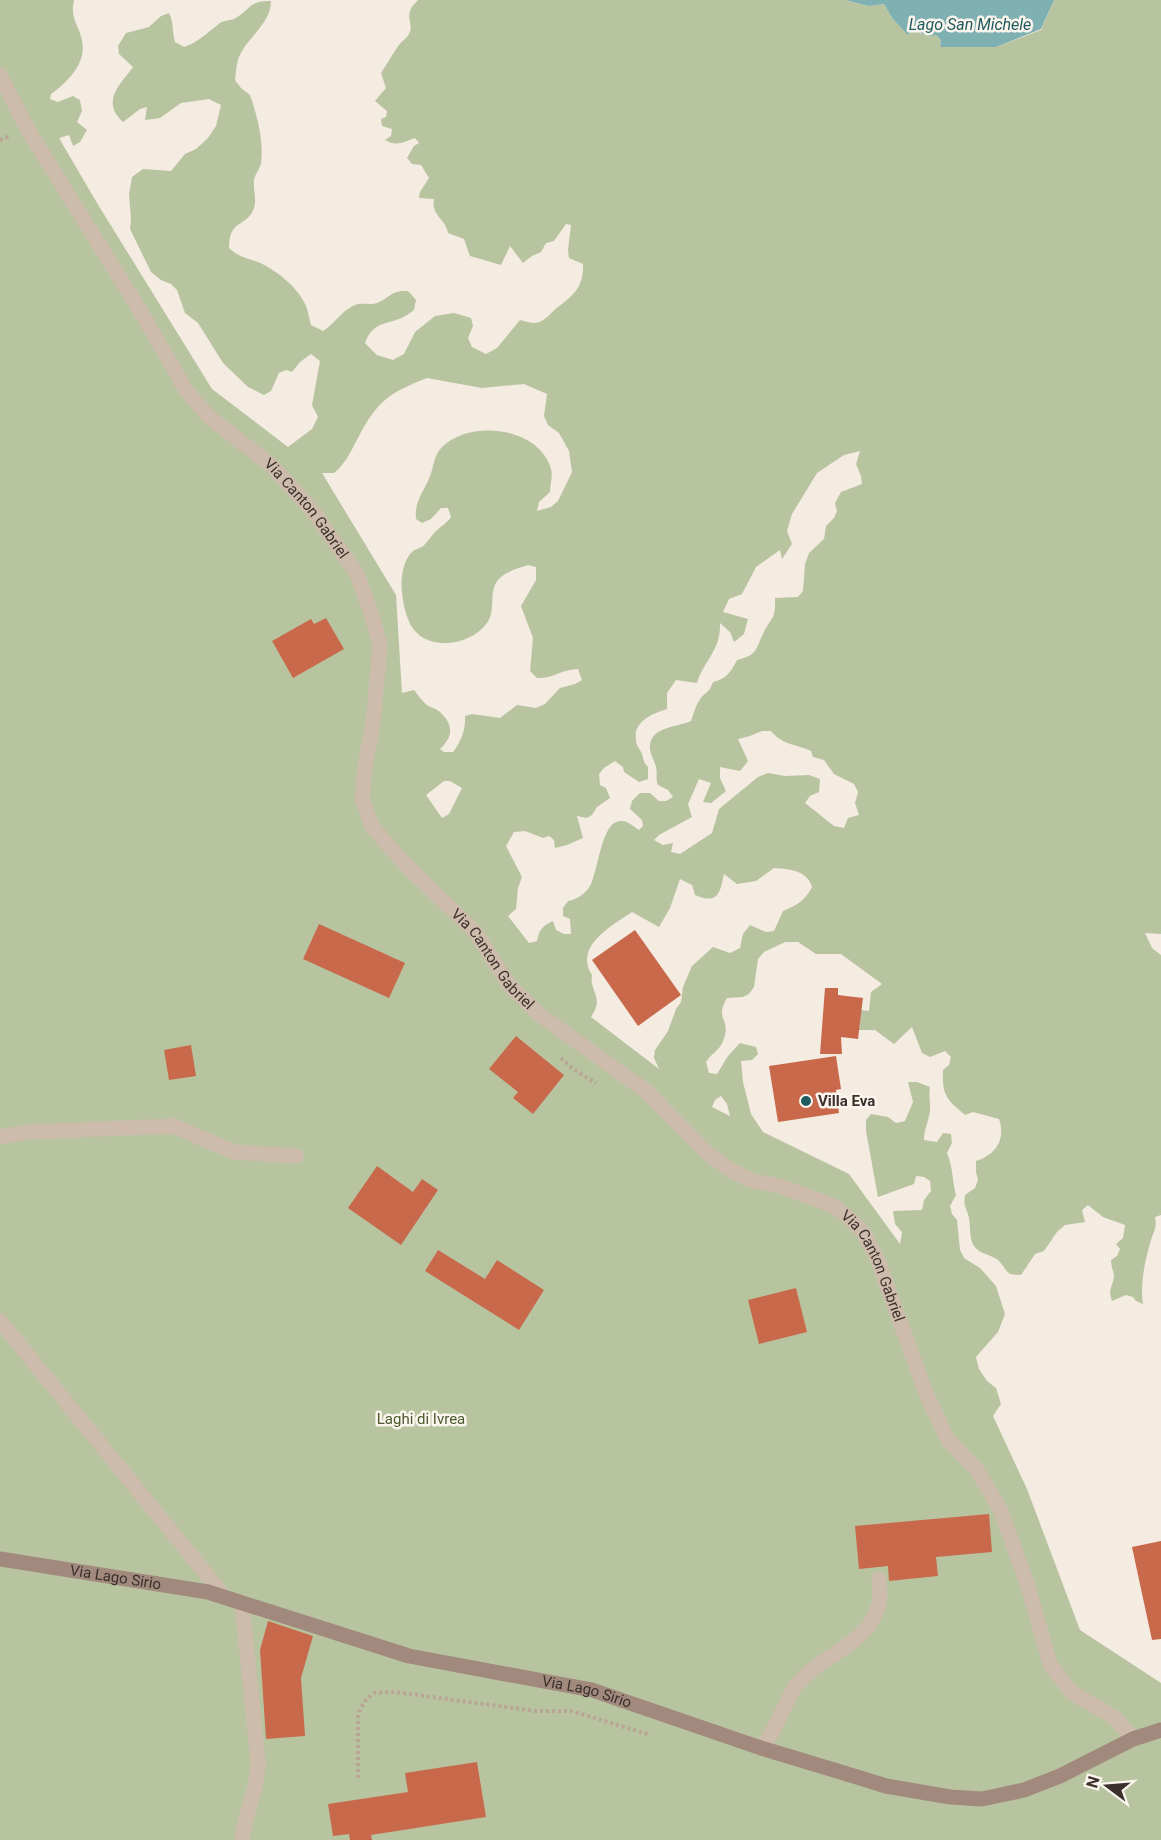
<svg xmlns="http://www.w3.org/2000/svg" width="1161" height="1840" font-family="Roboto,sans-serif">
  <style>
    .green { fill: #b8c4a0; fill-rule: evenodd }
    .water { fill: #7fb0b2 }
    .building { fill: #c8694b }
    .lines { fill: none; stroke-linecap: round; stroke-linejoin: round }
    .path { stroke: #b9a596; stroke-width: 4; stroke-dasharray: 3 3; stroke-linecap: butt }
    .lane { stroke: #cdbbac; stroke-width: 15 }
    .street { stroke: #cdbbac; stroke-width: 15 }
    .secondary { stroke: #a18a7d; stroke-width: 15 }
    .poi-dot { fill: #1f5a5e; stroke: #fbf5ee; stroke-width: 2 }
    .labels { text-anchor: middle; stroke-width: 5; stroke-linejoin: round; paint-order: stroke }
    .street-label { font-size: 15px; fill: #3b302b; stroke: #fbf5ee }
    .poi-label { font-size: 15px; font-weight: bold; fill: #3b302b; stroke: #fbf5ee; text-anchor: start }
    .park-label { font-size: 15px; fill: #4a5a2e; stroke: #fbf5ee }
    .water-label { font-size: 16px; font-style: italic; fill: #1f5a5e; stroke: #fbf5ee }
  </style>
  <rect width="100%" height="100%" fill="#f4ebe1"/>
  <path class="green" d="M0 0H74C70 19 78 23 82 40 87 63 68 82 51 94L50 99 58 102 73 96 80 100 82 111 77 122 87 130 80 142 73 146 69 135 59 138 97 203 212 389 288 447 312 429 318 417 312 405 320 361 311 354 300 362 292 372 286 370 279 373 271 391 264 395 248 387 223 363 198 323 185 313 177 290 171 284 161 280 151 272 130 229 131 220 129 194 132 177 143 169 171 171 185 154 196 149 208 138 216 126 221 105 209 99 181 103 160 118 145 120 147 107 140 109 123 122C101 101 119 86 133 67L119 54 118 46 126 33 149 27 161 16 169 13C174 23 172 32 175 42L184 47C199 42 208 32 220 23 224 20 229 21 234 19 250 10 249 0 271 1 271 25 245 38 238 60 236 66 236 74 235 80L241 88 250 95C257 115 264 142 261 163 260 169 255 174 254 180 253 189 257 200 254 208 247 228 229 218 229 248 238 257 247 258 258 262 276 270 295 285 304 302 308 309 309 318 311 325L323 331C335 324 343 308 358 304 364 303 371 305 377 303 391 297 391 290 408 291L416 300 414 310C409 314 403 318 396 320 380 325 372 325 365 343L377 355 393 360 404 354 415 332 435 316 454 313 471 318 473 326 468 338 472 347 486 354 497 348 520 320C525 321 530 323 535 323 545 322 550 313 558 307 574 295 584 286 583 264L569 258 568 250 571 225 566 224 554 241 546 243 541 252 532 256 523 263 510 246 501 265 470 256 464 239 448 233C445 218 431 216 434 199L419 198 420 192 429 178 421 165 412 164 407 158 414 146 419 143 415 138C403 142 397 147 385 140L391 136 392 129 382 126 381 119 386 117 387 111 375 101 386 88 381 73C387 64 393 53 399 45 402 41 407 38 409 34 415 22 401 16 418 0H845L869 6 884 4 892 18 908 34 911 30 922 34 936 35 941 40 940 47H996L1041 30 1054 0H1161V934L1145 933 1152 948 1161 955V1215L1155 1217C1157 1229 1154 1230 1151 1240 1145 1260 1140 1283 1143 1304L1136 1301 1133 1297 1126 1295 1112 1301C1107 1288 1114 1286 1114 1275 1113 1270 1111 1266 1111 1260L1117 1256 1120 1249 1116 1244 1123 1238 1125 1225 1103 1217 1088 1205 1082 1210 1085 1222 1065 1225 1057 1232 1044 1251 1035 1254 1021 1275C1005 1275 1009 1272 999 1261 995 1256 984 1255 978 1250 968 1242 971 1229 969 1218 967 1208 963 1207 965 1195L975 1188 978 1180 976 1172V1161C996 1155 1006 1139 999 1119L973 1112 965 1115C946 1099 942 1095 943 1070L949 1065 951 1057 945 1051 930 1057 922 1053 912 1027 894 1044 875 1030H859L861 1010 869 1011 871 992 882 984 841 954H816L798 942H785L764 952 758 959 754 987 749 994 743 997 727 998C715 1019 729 1018 725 1035 721 1051 714 1050 706 1062L709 1073 717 1074 728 1056 740 1043 756 1047 758 1054 752 1060 741 1061 743 1082 751 1114 763 1132 849 1174 900 1244 902 1232 895 1224 893 1211 922 1210 924 1200 931 1191 930 1181 924 1177 916 1176 914 1184 878 1197 866 1131V1120L871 1114 888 1117 896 1123 905 1121 913 1102 908 1082H917L930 1087C928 1097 932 1106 929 1116 927 1125 924 1131 924 1140L937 1142 943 1133 951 1134 952 1143 947 1153C953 1167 952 1180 956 1195L950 1206 952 1214 957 1220 960 1250 964 1258 980 1268 996 1286 1005 1314 998 1332 976 1357 979 1369 987 1381 996 1388 1001 1404 993 1416 1027 1489 1080 1630 1161 1683V1840H0ZM427 378 482 388 524 384 547 394 544 416 548 425 559 433 569 451 572 472 558 501 551 507 537 511 539 502 550 492C550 485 553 476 551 469 540 428 471 418 442 447 434 455 434 466 430 476 424 492 414 501 416 519L422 523 431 519 441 508H448L451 517C446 524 441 526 435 532 431 536 427 543 423 546 419 549 414 549 411 553 397 569 401 601 408 619 420 653 469 648 487 623 496 611 489 595 496 583 501 573 518 568 528 565L536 567V580L521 606 533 638 530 671 537 678C553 679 562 669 578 669L582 680 575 684 560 688 545 704 536 708 517 705 500 718 472 714 465 716C466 729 461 742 453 752H444L440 749C453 737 454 725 440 712 436 708 431 708 427 705 422 701 418 695 414 690L402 693 396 595 322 473H334C346 463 351 451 358 438 377 401 389 393 427 378ZM860 451 856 464 861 476 862 484 841 492 835 503 837 511 834 518 826 526 824 539 809 553 805 564 803 591 798 597 775 598C776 620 771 617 763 634 755 650 758 655 737 660 731 672 726 679 713 682 709 693 707 691 701 698 696 704 694 713 691 721 679 727 652 726 650 745 649 753 654 759 656 767 658 774 655 778 658 785L668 790 673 797 666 801H659L650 793H640L632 801 630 809 642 820 643 826 639 830C634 827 628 821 622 821 600 818 598 879 588 889 583 895 575 900 568 901L563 908V916L570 919 571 934H564L556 930 553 921C543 926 539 929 537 941L529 943 508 916 516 909 518 888 522 877 506 846 514 832 525 831 543 838 549 836 554 840 555 848 567 845 583 838 577 816 587 818 592 815 597 807 610 798 606 788 600 785 599 774 604 768 615 761 623 767 624 772 639 782 648 779V767C643 762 644 760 642 754 640 749 636 746 636 740 633 721 652 714 667 709V693L676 680 697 683C704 660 721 651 720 623L730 632 734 642 744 634 748 619 723 612 729 599 742 594 756 567 780 550 782 559 792 544 787 531 792 514 817 473 844 455ZM762 731H771C782 745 796 744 811 751L813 757 824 760 834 774 854 784 858 792 855 803 859 815 848 818 844 828 834 826 805 803 810 796 819 792 820 779 809 775 785 776 768 773 758 777 719 809 712 833 680 854 671 852 673 843 663 845 654 840 659 835 692 817 688 804 699 779 711 783 703 802 711 803 726 791 720 778V767L740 771 748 761 738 739 750 736ZM444 781H450L462 788 449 814 442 818 426 795ZM774 868C789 869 807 870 812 887 805 901 797 905 783 911L774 931 766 932 750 925 743 934 740 948 730 953 713 947 692 966 683 987 681 1002 676 1009 668 1031 655 1050 654 1058 659 1069 591 1017C605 997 589 992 592 975 573 946 613 925 632 912L659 927 670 908 680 879 692 885 695 895C718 905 720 893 724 874L737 884 756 881ZM721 1096 727 1104 730 1116 712 1107 715 1100Z"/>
  <path class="water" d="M845 0H1054L1041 29 996 47H940L941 40 936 35 930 36 911 30 908 35 892 18 884 4 869 6Z"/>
  <g class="building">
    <path d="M326 618 344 649 293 678 272 641 311 619 314 624Z"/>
    <path d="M319 924 405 963 389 998 303 959Z"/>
    <path d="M635 930 681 995 638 1026 592 960Z"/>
    <path d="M825 988H838V995L863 998 858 1039 841 1037 842 1054H820Z"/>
    <path d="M516 1036 564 1075 533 1114 513 1098 518 1092 489 1069Z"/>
    <path d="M191 1045 196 1076 169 1080 164 1050Z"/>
    <path d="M836 1056 841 1089 836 1090 839 1113 778 1122 769 1066Z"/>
    <path d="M377 1166 413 1192 422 1179 438 1190 401 1245 348 1208Z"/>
    <path d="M438 1250 485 1279 497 1260 544 1290 519 1330 425 1271Z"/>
    <path d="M796 1288 807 1332 759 1344 748 1300Z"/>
    <path d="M989 1514 992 1552 936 1557 938 1576 889 1581 888 1566 859 1569 855 1526Z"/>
    <path d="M1161 1541V1639L1152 1640 1132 1547Z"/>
    <path d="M268 1621 313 1636 301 1678 305 1736 266 1739 260 1650Z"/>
    <path d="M477 1762 486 1817 371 1835 372 1840H350L349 1834 333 1836 328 1804 408 1792 405 1773Z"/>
  </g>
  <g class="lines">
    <g class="path">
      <path d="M0 140 10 136"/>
      <path d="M561 1058 573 1069 596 1083"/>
      <path d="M358 1778V1715L364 1702 374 1693 395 1692 536 1711H571L651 1735"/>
    </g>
    <g class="lane">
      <path d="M0 1137 27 1132 173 1126 234 1152 296 1156"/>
      <path d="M0 1321 220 1591"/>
    </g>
    <g class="street">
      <path id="s1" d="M0 75 28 130 141 312 186 390 209 417 271 465 312 510 357 574 372 616 380 645 373 724 366 759 362 798 372 827 409 868 475 932 510 986 540 1015 646 1091 708 1154 732 1171 753 1181 780 1186 834 1206 850 1219 863 1232 877 1258 927 1396 948 1440 977 1470 1000 1509 1027 1583 1050 1664 1071 1692 1115 1718 1133 1739"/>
      <path d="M242 1602 258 1761C258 1790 245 1812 242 1840"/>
      <path d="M761 1748C777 1730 782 1707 795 1687 819 1654 869 1647 879 1603 881 1596 879 1587 879 1579"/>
    </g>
    <path class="secondary" id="s2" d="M0 1559 208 1592 409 1656 592 1690 761 1748 857 1777 886 1786 950 1797 982 1799 1024 1790 1060 1776 1133 1739 1161 1730"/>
  </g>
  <circle class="poi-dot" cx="806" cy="1101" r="6"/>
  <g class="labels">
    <g class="street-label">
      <text dy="5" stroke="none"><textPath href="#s1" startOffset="536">Via Canton Gabriel</textPath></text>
      <text dy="5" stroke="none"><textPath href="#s1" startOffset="1058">Via Canton Gabriel</textPath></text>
      <text dy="5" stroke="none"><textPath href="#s1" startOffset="1562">Via Canton Gabriel</textPath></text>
      <text dy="5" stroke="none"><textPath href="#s2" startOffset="117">Via Lago Sirio</textPath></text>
      <text dy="5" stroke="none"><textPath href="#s2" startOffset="603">Via Lago Sirio</textPath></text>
    </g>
    <g class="poi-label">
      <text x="818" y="1106">Villa Eva</text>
    </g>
    <g class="park-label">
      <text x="421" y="1424">Laghi di Ivrea</text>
    </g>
    <g class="water-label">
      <text x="970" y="30">Lago San Michele</text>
    </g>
  </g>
  <g transform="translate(1107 1786) rotate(286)" stroke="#fbf5ee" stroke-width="4.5" paint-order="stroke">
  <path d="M0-4.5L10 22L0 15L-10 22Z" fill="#3b302b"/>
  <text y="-9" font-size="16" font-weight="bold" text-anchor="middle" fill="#3b302b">N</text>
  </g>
</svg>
